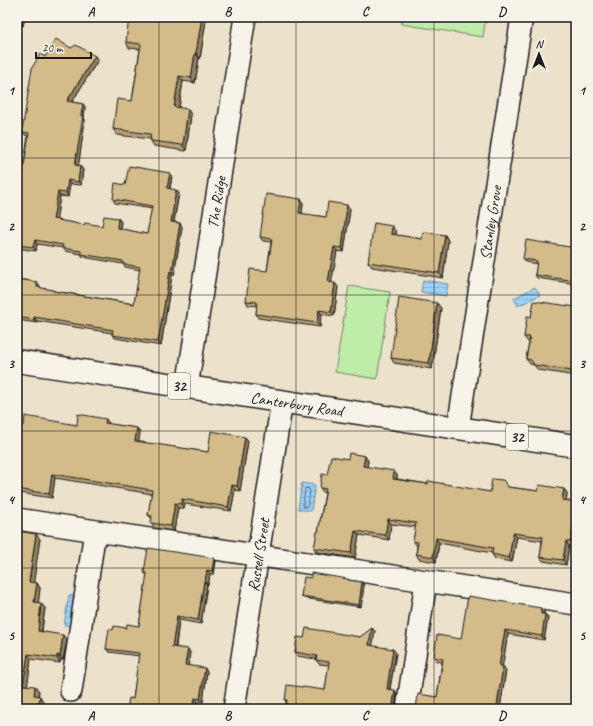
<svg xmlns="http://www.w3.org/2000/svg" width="593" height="726" font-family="Caveat,sans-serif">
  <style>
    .pitch { fill: #c0eca9; stroke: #6e8462 }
    .water { fill: url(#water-rules); stroke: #6989a2 }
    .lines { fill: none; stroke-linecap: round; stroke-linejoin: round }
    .shore { stroke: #506575; stroke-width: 1 }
    .minor-casing { stroke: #1c1c1c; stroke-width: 24 }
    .major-casing { stroke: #1c1c1c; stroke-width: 25 }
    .minor { stroke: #f7f3e8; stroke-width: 21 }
    .major { stroke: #f7f3e8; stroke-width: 22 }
    .wall { fill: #b6a177; stroke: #1c1c1c }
    .shaded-wall { fill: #948361; stroke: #1c1c1c }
    .building { fill: #d4bb8a; stroke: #1c1c1c }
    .grid { fill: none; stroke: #1c1c1c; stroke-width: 1; stroke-opacity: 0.55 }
    .labels { text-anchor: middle; stroke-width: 3; stroke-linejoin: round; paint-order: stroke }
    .shield { fill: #f7f3e8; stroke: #5e5c59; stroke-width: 1 }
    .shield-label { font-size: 15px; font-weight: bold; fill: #1c1c1c }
    .street-label { font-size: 16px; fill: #1c1c1c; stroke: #f7f3e8 }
    .neatline { fill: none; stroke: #1c1c1c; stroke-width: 1.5 }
    .grid-label { font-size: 13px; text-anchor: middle; font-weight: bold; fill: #1c1c1c }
  </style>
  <defs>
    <pattern id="water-rules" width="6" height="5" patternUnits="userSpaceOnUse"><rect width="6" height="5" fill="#9dd2fb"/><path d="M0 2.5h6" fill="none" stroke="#87b4d7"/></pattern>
  </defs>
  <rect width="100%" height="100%" fill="#ece2cc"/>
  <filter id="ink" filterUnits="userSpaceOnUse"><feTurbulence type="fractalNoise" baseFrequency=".025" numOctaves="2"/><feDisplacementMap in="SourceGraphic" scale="8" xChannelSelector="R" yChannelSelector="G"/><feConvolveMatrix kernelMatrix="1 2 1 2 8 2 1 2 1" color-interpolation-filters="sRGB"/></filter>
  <g filter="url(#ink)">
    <g class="pitch">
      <path d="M403 17H486L483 37 401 24Z"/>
      <path d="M349 286 390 292 377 379 335 372Z"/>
    </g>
    <g class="water">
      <path d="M423 280 448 284 446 296 421 292Z"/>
      <path d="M535 287 540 295 518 306 514 298Z"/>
      <path d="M302 483 315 485 311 511 298 509Z"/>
      <path d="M69 595 78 597 74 626 64 625Z"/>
    </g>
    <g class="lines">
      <path class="shore" d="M306 488 309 489 310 491 308 505 306 507 303 506V504L305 490Z"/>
      <g class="minor-casing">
        <g id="minor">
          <path id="s1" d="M187 387 245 17"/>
          <path id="s2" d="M458 428 522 17"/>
          <path d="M17 519 426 581"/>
          <path d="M71 691 95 531"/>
          <path id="s3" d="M234 709 282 401"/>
          <path d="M407 709 426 581 576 604"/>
        </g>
      </g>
      <g class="major-casing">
        <g id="major">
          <path id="s4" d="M17 361 576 446"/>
        </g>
      </g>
      <use href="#minor" class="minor"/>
      <use href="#major" class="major"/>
    </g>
    <g class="wall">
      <path d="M17 17H25L23 26 17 24Z"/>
      <path d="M206 19V20L200 59 199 58 195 83 183 81 179 108 191 115 186 151 154 146 151 141 150 139 117 135 113 129 132 101 140 49 129 48 126 42Z"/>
      <path d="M71 48 98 60 72 102 83 104 85 107 84 118 85 120 78 166H80L83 170 81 185 70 184 68 197 60 196 56 220 84 225 102 226 118 218 121 222 120 229 147 234 152 209 115 203 113 199 125 185 170 173 172 176 170 189 179 193 174 222 180 223 182 227 174 275H172L161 346 115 338 112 335V333L37 321V323L17 320V279L37 282 40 286V288L54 291 134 304 140 270 125 267 123 264 83 257 81 254 65 251 63 248 37 244 36 251 17 248V203H18L28 136 25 135 22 132 45 57Z"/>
      <path d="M303 203 302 214 326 217 347 205 350 209 344 252 337 251 331 282 338 287 334 316 321 314 320 327 258 318 256 314 257 306 248 305 246 301 267 271 271 242 263 241 260 237Z"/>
      <path d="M396 232V235L422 239 445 235 448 241 443 278 372 267 368 262Z"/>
      <path d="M576 248V284L537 278 535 275 537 264 525 262 523 259Z"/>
      <path d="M576 307V376L538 370 534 365 530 364 526 359 529 342H528L524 337 531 317Z"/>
      <path d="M441 308 432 369 394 363 391 358Z"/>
      <path d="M109 423V424L137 428 140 433 138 442 208 452 245 437 248 441 240 491 235 490 231 511 185 504 184 508H178L174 531 154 528 151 523 152 519 148 515 152 494 55 478 52 498 19 493 17 490 18 476H17V424L24 425H77Z"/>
      <path d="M365 456 368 461 367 467 397 475V479L428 484 490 492 508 487 538 491 564 489 567 493 566 500 574 546H569L566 565 543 561 540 557 542 541 517 537 512 562 495 559 492 554V553L439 543 436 562 419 559 416 554 417 546 413 541 416 527 391 524 389 540 359 535 355 558 317 552 314 548 318 532 325 493 323 492 320 488 327 475 348 459Z"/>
      <path d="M17 531 40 539 33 582 37 583 40 588 38 603 45 608 42 631 67 640 63 660H61L60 663 31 659 27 685 39 691 38 696 43 701 42 709H17Z"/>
      <path d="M216 561 214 574H210L208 585H207L201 624 179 620 176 647 190 652 188 666 207 672 203 702H198L197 709H127L133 699 139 656 109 652 106 649 113 630 139 626 147 576 144 572Z"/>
      <path d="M311 578 349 580 362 582 364 585 361 607 303 598 301 596Z"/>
      <path d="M541 608 544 611V614H545L548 618 544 640 508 634 502 666 506 670 500 708 437 697 442 662 436 661 434 657 461 639Z"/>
      <path d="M375 631 372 646 396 653 390 689 397 693 395 709H286V702L285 700 325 690 329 665 319 664 316 660V659L297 656 295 652 304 638 360 637Z"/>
    </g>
    <g class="shaded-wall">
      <path d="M17 17H25L23 26Z"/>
      <path d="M202 17H206V20L200 59 196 53Z"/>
      <path d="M195 53 199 58 195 83 191 78Z"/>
      <path d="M95 56 98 60 70 105 67 101Z"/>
      <path d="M179 76 183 81 178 113 174 107Z"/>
      <path d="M83 104 85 107 84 118 85 120 78 169 75 165Z"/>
      <path d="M188 109 191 115 186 151 183 145Z"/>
      <path d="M80 166 83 170 81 185 78 182Z"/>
      <path d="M170 173 172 176 169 192 167 188Z"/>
      <path d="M68 180 70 184 68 197 66 193Z"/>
      <path d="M176 190 179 193 173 225 171 222Z"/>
      <path d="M58 192 60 196 56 223 53 219Z"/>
      <path d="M301 199 303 203 302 217 299 213Z"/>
      <path d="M347 205 350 209 344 252 342 248Z"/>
      <path d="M118 218 121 222 119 232 117 228Z"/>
      <path d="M180 223 182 227 174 275 172 272Z"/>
      <path d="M392 226 396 232 395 239 391 234Z"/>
      <path d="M445 235 448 241 443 278 439 273Z"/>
      <path d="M35 240 37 244 36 251 33 247Z"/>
      <path d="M334 247 337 251 331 285 328 282Z"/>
      <path d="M170 271 172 275 161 346 158 342Z"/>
      <path d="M37 282 40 286 39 291 37 287Z"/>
      <path d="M335 283 338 287 334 316 331 312Z"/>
      <path d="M437 303 441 308 432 369 429 363Z"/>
      <path d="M319 310 321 314 320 327 317 323Z"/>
      <path d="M34 317 37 321V323L34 320Z"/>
      <path d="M573 367 576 371V376L572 371Z"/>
      <path d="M106 419 109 423 108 427 105 423Z"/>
      <path d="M137 428 140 433 138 445 135 441Z"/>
      <path d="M245 437 248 441 240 491 237 486Z"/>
      <path d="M365 456 368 461 366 471 363 466Z"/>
      <path d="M394 471 397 475 396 483 393 479Z"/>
      <path d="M52 474 55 478 52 498 49 494Z"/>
      <path d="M232 485 235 490 231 511 228 507Z"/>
      <path d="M564 489 567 493 566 505 562 500Z"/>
      <path d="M182 499 185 504 184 508 181 504Z"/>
      <path d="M175 503 178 508 174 531 171 526Z"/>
      <path d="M576 508V536L574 546 571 541Z"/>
      <path d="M388 519 391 524 389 540 385 535Z"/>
      <path d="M355 531 359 535 355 558 351 553Z"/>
      <path d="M513 533 517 537 512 562 509 558Z"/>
      <path d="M36 534 40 539 33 587 29 582Z"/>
      <path d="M436 538 439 543 436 562 433 557Z"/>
      <path d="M566 541 569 546 566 565 563 560Z"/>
      <path d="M214 558 216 561 214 574 212 571Z"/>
      <path d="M207 570 210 574 208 585 205 581Z"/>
      <path d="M204 581 207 585 201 624 198 620Z"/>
      <path d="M362 582 364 585 361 607 359 605Z"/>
      <path d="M37 583 40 588 38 607 34 602Z"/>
      <path d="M41 603 45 608 41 636 38 631Z"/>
      <path d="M541 608 544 611 543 617 541 614Z"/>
      <path d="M545 614 548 618 544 640 542 636Z"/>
      <path d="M177 616 179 620 175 650 172 647Z"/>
      <path d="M372 628 375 631 372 649 369 645Z"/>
      <path d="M505 630 508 634 502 669 499 666Z"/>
      <path d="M63 635 67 640 63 660 60 656Z"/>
      <path d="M188 649 190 652 188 669 185 665Z"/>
      <path d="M393 649 396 653 389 692 387 689Z"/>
      <path d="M28 654 31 659 27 689 23 685Z"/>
      <path d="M57 655 61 660 60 663 57 658Z"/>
      <path d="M503 666 506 670 500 708 501 709 497 706Z"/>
      <path d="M205 668 207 672 203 702 200 699Z"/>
      <path d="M35 686 39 691 38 700 34 695Z"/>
      <path d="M395 690 397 693 395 709H393V704Z"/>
      <path d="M40 696 43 701 42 709H38Z"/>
      <path d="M195 698 198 702 197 709H193Z"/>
    </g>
    <g class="building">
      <path d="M129 17H202L196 53H195L191 78 179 76 174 107 188 109 183 145 151 141 150 134 113 129 117 99 132 101 141 44 126 42Z"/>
      <path d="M56 39 71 48 76 45 95 56 67 101 83 104 81 116H83L75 165 80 166 78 182 68 180 66 193 58 192 53 219 84 225 85 223 102 226 104 216 118 218 117 228 147 234 152 206 113 199 115 183 125 185 129 166 170 173 167 188 176 190 171 222 180 223 172 272 170 271 158 342 112 335 113 330 34 317V320L17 317V279L37 282V287L53 290V291L134 304 140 267 123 264V261L81 254V251L62 248 63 245 35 240 33 247 17 245V203H18L29 133 22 132 32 68 40 54 45 57Z"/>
      <path d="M266 194 301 199 299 213 326 217 328 202 347 205 342 248 334 247 328 282 335 283 331 312 319 310 317 323 256 314 257 302 246 301 250 269 267 271 272 239 260 237Z"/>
      <path d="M374 223 392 226 391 234 422 239 423 232 445 235 439 273 368 262Z"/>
      <path d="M526 240 576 248V281L535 275 537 261 523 259Z"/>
      <path d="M399 297 437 303 429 363 391 358Z"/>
      <path d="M534 301 576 307V367H573L572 371 534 365 531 360 526 359 530 337H524L527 316 531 317Z"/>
      <path d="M78 414 106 419 105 423 137 428 135 441 208 452 211 431 245 437 237 486 232 485 228 507 182 499 181 504 175 503 171 526 151 523 152 516 148 515 152 490 52 474 49 494 17 489 19 472H17V424L24 425 25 416 77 425Z"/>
      <path d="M349 453 365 456 363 466 394 471 393 479 428 484V481L490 492 492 479 503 480 508 487 538 491 539 485 564 489 562 500 576 502V508L571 541H566L563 560 540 557 543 537 513 533 509 558 492 554 493 548 436 538 433 557 416 554 418 542 413 541 416 523 388 519 385 535 355 531 351 553 314 548 317 532H318L326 489 320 488 322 474 327 475 331 456 348 459Z"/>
      <path d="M17 531 36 534 29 582 37 583 34 602 41 603 38 631 63 635 60 656 57 655V658L28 654 23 685 35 686 34 695 40 696 38 709H17Z"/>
      <path d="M148 548 214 558 212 571 207 570 205 581H204L198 620 177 616 172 647 188 649 185 665 205 668 200 699 195 698 193 709H127L129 698 133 699 139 653 106 649 109 629 113 630 114 626 126 628 127 624 139 626 147 573 144 572Z"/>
      <path d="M311 573 348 579V580L362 582 359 605 301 596 304 577 311 578Z"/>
      <path d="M468 596 541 608V614H545L542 636 505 630 499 666H503L497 706H499V708L508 709H416L418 694 437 697 443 659 434 657 437 635 461 639Z"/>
      <path d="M306 628 360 637 372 628 369 645 393 649 387 689 395 690 393 704V709H286L287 700H285L287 685 325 690 329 662 316 660 317 656 295 652 297 637 304 638Z"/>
    </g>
  </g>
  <path class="grid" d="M159 17V709M296 17V709M434 17V709M17 158H576M17 295H576M17 431H576M17 568H576"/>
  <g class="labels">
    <g class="shield">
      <rect x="168" y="373" width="22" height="26" rx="3"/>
      <rect x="506" y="424" width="22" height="26" rx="3"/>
    </g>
    <g class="shield-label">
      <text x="179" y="391">32</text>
      <text x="517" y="442">32</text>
    </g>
    <g class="street-label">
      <text dy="6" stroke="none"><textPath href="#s1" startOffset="187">The Ridge</textPath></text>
      <text dy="6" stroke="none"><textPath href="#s2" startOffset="208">Stanley Grove</textPath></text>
      <text dy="6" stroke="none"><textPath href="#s4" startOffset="283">Canterbury Road</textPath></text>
      <text dy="6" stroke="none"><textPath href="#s3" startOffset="156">Russell Street</textPath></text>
    </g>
  </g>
  <rect width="593" height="726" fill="none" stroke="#f7f3e8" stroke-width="44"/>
  <g transform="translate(539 54)" stroke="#f7f3e8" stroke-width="3" paint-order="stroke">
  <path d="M0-3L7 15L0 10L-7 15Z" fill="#1c1c1c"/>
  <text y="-6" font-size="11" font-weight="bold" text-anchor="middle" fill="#1c1c1c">N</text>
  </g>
  <path d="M36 52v6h55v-6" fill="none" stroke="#1c1c1c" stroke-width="2"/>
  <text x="42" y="52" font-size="12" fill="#1c1c1c" stroke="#f7f3e8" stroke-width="3" paint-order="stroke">20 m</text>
  <rect x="22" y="22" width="549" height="682" class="neatline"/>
  <g class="grid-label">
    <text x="91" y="16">A</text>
    <text x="228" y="16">B</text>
    <text x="365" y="16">C</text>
    <text x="502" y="16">D</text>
    <text x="11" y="95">1</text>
    <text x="582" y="95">1</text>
    <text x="11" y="231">2</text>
    <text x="582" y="231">2</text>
    <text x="11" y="368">3</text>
    <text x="582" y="368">3</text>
    <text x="11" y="504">4</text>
    <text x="582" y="504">4</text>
    <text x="11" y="640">5</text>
    <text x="582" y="640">5</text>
    <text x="91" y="720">A</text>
    <text x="228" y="720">B</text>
    <text x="365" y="720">C</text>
    <text x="502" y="720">D</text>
  </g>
</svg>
